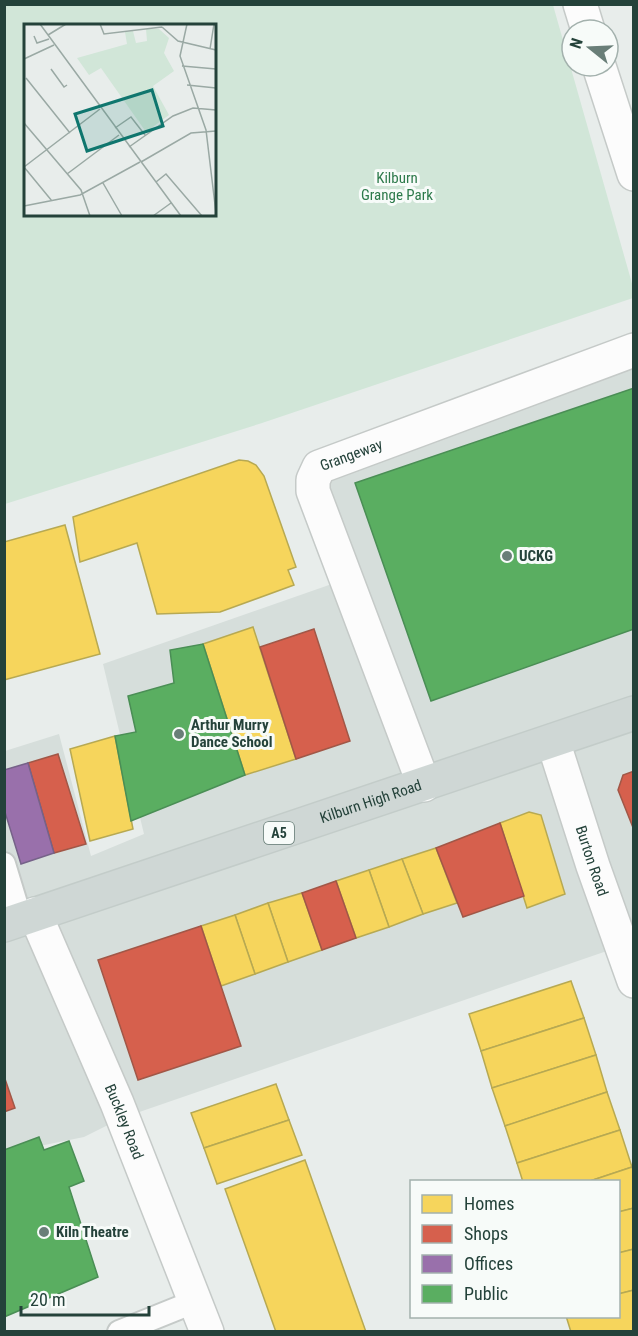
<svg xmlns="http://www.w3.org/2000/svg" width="638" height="1336" font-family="'Roboto Condensed',sans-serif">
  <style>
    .built { fill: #d6dedb }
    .green { fill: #d1e6d8; fill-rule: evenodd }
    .homes { fill: #f6d55c; stroke: #b7a952; stroke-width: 1.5 }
    .shops { fill: #d6604d; stroke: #a15747; stroke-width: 1.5 }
    .offices { fill: #9970ab; stroke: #766289; stroke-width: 1.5 }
    .public { fill: #5aae61; stroke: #4a8e55; stroke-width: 1.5 }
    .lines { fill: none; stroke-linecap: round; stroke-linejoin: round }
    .service-casing { stroke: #c5cac8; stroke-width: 26 }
    .minor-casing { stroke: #c5cac8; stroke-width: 36 }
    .primary-casing { stroke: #c3ccc9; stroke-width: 36 }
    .service { stroke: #fcfcfc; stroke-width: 22 }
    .minor { stroke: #fcfcfc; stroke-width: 33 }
    .primary { stroke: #cfd7d5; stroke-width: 33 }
    .poi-dot { fill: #697e78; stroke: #f7fbf9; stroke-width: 2 }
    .labels { text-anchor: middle; stroke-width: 6; stroke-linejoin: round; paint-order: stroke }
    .shield { fill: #f7fbf9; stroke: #637a73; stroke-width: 1.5 }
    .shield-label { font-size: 14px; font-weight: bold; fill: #24423a }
    .park-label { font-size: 15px; fill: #2d7a4b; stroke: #f7fbf9 }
    .street-label { font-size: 15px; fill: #24423a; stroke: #f7fbf9 }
    .poi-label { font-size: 15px; font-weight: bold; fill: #24423a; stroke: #f7fbf9; text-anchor: start }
    .inset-road { fill: none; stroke: #9aa9a4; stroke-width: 1.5 }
    .view { fill: #0f766e; fill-opacity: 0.15; stroke: #0f766e; stroke-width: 3 }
    .inset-edge { fill: none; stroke: #24423a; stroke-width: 3 }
  </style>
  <rect width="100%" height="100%" fill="#e8edeb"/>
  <path class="built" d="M633 357V942L122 1118 84 1137 5 1153V751L59 734 91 856 144 834 103 664 349 578 313 460Z"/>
  <path class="green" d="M5 4 553 5 633 287V298L262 423 5 504ZM26 26H214V214H26Z"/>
  <g class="homes">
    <path d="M239 460 248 461 256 465 264 476 296 567 288 570 294 585 220 612 157 614 137 543 80 562 73 517Z"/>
    <path d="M65 525 100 654 4 680V542Z"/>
    <path d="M253 627 296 759 245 775 203 644Z"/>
    <path d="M115 736 133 829 90 841 70 749Z"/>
    <path d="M529 812 541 815 565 894 527 908 500 823Z"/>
    <path d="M436 848 457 903 423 914 402 859Z"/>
    <path d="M402 859 423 914 389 927 369 870Z"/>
    <path d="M369 870 389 927 356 938 336 881Z"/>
    <path d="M302 893 322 950 288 962 268 903Z"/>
    <path d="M268 903 288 962 255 974 235 915Z"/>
    <path d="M235 915 255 974 221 986 201 926Z"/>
    <path d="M571 981 584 1018 481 1051 469 1014Z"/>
    <path d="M584 1018 596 1055 492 1088 481 1051Z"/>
    <path d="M596 1055 607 1092 505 1126 492 1088Z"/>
    <path d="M276 1084 289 1120 204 1148 191 1113Z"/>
    <path d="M607 1092 620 1130 517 1163 505 1126Z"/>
    <path d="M289 1120 302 1155 217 1184 204 1148Z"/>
    <path d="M620 1130 632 1167 587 1182H523L517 1163Z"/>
    <path d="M305 1160 366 1332H276L225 1189Z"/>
    <path d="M632 1167 634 1173V1208L618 1212V1182H587Z"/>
    <path d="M634 1208V1249L618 1253V1212Z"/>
    <path d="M634 1249V1290L618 1294V1253Z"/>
    <path d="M634 1290V1331L571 1332 566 1316H618V1294Z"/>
  </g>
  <g class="shops">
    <path d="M314 629 350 741 296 759 260 647Z"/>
    <path d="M58 754 86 844 54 853 28 763Z"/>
    <path d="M634 771V830L618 790 623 775Z"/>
    <path d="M500 823 524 896 463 917 436 848Z"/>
    <path d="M336 881 356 938 322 950 302 893Z"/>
    <path d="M201 926 241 1046 138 1080 98 960Z"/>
    <path d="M4 1076 15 1108 4 1112Z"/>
  </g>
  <path class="offices" d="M28 763 54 853 21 864 4 809V770Z"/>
  <g class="public">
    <path d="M634 388V629L431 701 355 483Z"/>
    <path d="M203 644 245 775 131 821 115 736 136 732 128 696 174 683 170 650Z"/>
    <path d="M39 1137 44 1150 69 1141 84 1181 69 1187 98 1277 4 1317V1150Z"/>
  </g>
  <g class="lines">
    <g class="service-casing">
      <g id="service">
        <path d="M4 864 21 920"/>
        <path d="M119 1332 196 1301"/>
      </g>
    </g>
    <g class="minor-casing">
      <g id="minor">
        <path d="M580 4 588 30"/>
        <path d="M599 66 634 174"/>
        <path id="s1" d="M553 741 593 866 634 981"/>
        <path id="s2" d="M424 785 313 491V480L319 467 634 350"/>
        <path id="s3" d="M35 914 117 1103 207 1332"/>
      </g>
    </g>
    <g class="primary-casing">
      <g id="primary">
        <path id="s4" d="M4 925 634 713"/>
      </g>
    </g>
    <use href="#service" class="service"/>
    <use href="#minor" class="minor"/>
    <use href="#primary" class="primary"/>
  </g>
  <g class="poi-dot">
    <circle cx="507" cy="556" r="6"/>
    <circle cx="179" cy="734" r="6"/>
    <circle cx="44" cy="1232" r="6"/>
  </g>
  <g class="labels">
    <rect class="shield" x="264" y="822" width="30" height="22" rx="4.5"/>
    <g class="shield-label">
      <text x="279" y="838">A5</text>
    </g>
    <g class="park-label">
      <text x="397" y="183">Kilburn<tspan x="397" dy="17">Grange Park</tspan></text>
    </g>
    <g class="street-label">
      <text dy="5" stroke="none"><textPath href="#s2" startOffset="374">Grangeway</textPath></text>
      <text dy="5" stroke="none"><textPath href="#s4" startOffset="387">Kilburn High Road</textPath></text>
      <text dy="5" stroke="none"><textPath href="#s1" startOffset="126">Burton Road</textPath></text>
      <text dy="5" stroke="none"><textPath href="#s3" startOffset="226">Buckley Road</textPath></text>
    </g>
    <g class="poi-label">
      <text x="519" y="561">UCKG</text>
      <text x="191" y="730">Arthur Murry<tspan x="191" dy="17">Dance School</tspan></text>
      <text x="56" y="1237">Kiln Theatre</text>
    </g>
  </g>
  <g transform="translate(24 24)">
    <rect width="192" height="192" fill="#e8edeb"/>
    <path d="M122 5H135L145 14 140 29 150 47 129 62 145 91 122 108 77 44 65 51 53 34 103 20 101 8 109 7 112 19 123 17Z" fill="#d1e6d8"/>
    <path class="inset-road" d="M16 0 157 192M76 0 80 10 138 3M163 0 156 32 182 106 192 189M138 3 154 17 192 26M24 11 42 0M10 12 13 19 25 15M186 25 190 0M0 35 30 21M158 42 192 45M27 45 40 63 43 61M2 54 46 109M163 61 192 64M0 99 57 166 66 192M91 104 107 93 121 111M105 123 149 92 169 84 192 86M117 138 167 109 192 107M0 143 76 85M0 143 28 177M43 150 95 111M132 158 142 150 178 192M79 159 98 192M0 182 56 171 116 138M129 192 147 179"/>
    <path class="view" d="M128 66 139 102 63 127 51 90Z"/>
    <rect width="192" height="192" class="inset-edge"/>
  </g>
  <rect width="638" height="1336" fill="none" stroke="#24423a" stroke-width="12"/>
  <rect x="410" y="1180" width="210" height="138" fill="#f7fbf9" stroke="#a3b1ad" stroke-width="1.5"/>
  <rect x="422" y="1195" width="30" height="18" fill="#f6d55c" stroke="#a3b1ad" stroke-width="1.5"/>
  <text x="464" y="1210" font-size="18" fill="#24423a">Homes</text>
  <rect x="422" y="1225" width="30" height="18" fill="#d6604d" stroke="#a3b1ad" stroke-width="1.5"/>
  <text x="464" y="1240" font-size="18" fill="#24423a">Shops</text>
  <rect x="422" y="1255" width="30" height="18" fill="#9970ab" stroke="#a3b1ad" stroke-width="1.5"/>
  <text x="464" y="1270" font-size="18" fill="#24423a">Offices</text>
  <rect x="422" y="1285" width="30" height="18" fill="#5aae61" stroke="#a3b1ad" stroke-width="1.5"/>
  <text x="464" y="1300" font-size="18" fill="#24423a">Public</text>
  <g transform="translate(590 48) rotate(288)"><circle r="28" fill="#f7fbf9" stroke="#a3b1ad" stroke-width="1.5"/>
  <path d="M0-4.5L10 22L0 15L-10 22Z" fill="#697e78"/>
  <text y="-9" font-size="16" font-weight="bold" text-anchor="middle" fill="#24423a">N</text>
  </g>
  <path d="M21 1306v9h128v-9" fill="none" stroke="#24423a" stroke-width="3"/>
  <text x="30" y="1306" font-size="18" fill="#24423a" stroke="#f7fbf9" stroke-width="4.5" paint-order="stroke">20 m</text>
</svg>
